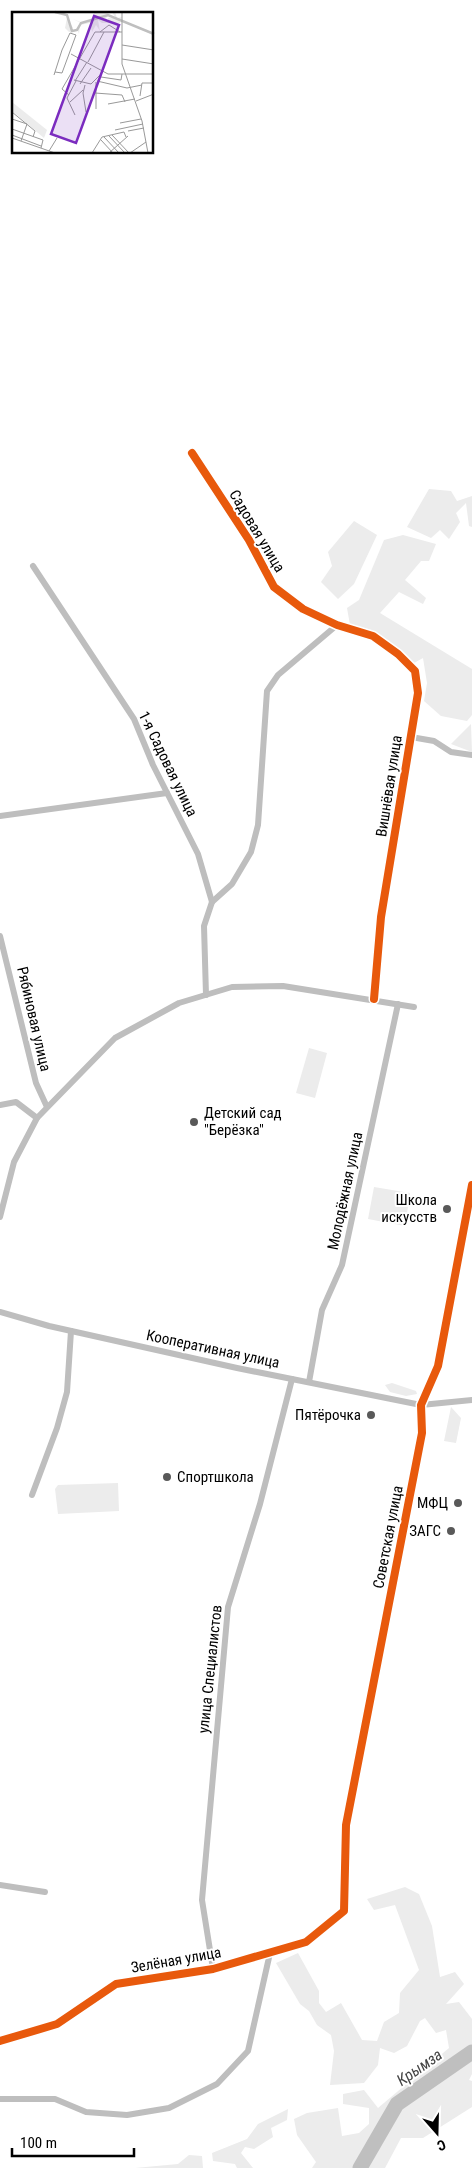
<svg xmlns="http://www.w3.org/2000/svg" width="472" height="2168" font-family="'Roboto Condensed',sans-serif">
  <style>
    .green { fill: #ececec }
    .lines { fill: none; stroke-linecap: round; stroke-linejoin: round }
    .river { stroke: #bfbfbf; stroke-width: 15 }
    .street { stroke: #bebebe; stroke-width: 6 }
    .cycleway-casing { stroke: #fff; stroke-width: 11 }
    .cycleway { stroke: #e8590c; stroke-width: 8 }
    .poi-dot { fill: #595959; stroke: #fff; stroke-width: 2 }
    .labels { text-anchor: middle; stroke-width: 4; stroke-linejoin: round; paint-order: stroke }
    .street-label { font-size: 15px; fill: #000; stroke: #fff }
    .poi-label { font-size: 15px; fill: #000; stroke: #fff; text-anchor: end }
    .water-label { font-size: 16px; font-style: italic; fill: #444; stroke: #fff }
    .inset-river { fill: none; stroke: #bfbfbf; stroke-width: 2.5 }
    .inset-road { fill: none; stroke: #999; stroke-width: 1 }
    .view { fill: #7b2cbf; fill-opacity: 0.15; stroke: #7b2cbf; stroke-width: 2.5 }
    .inset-edge { fill: none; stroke: #000; stroke-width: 2.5 }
  </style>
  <rect width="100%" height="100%" fill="#fff"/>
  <g class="green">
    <path d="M429 489 451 491 457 501 472 496V527L469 526 466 503 456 513 460 522 449 539 440 530 431 538 407 527Z"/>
    <path d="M354 521 377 535 354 584 338 599 321 582 332 566 328 552Z"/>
    <path d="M403 535 436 544 429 561H421L405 580 426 598 423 604 399 592 380 613 472 669V715L467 721 441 716 424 701 427 683 423 658 414 663 373 631 350 625 347 608 359 600 384 540Z"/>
    <path d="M471 724 472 752 451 744Z"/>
    <path d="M309 1048 327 1053 315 1098 296 1093Z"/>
    <path d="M374 1187 410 1193 405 1226 368 1219Z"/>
    <path d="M392 1383 416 1391 417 1394 406 1396 390 1392 385 1385Z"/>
    <path d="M451 1407 461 1418 456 1443 444 1441Z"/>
    <path d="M118 1483 119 1511 58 1514 55 1489 58 1485Z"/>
    <path d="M405 1887 419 1894 432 1926 440 1977 455 1972 464 1984 446 2004 459 2002 472 2019V2074L469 2080 472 2081V2107L423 2138H401L385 2168H312L316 2162 297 2135 294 2119 307 2113 338 2108 342 2136 359 2133 369 2124V2108L343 2104V2094L364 2090 378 2108 449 2048 446 2030 436 2033 425 2018 420 2021 407 2046 394 2053 380 2048 378 2065 364 2083 330 2085 334 2051 331 2035 317 2025 309 2011 300 2004 276 1963 298 1953 319 1991V2003L326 2012 341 2003 362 2040 377 2041 384 2022 399 2013 400 1993 419 1970 395 1905 374 1910 367 1899Z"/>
    <path d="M288 2109 287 2120 271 2128 273 2137 254 2149 245 2147 241 2153 253 2168H237L235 2164 213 2161 212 2153 247 2139 258 2124Z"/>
    <path d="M189 2155 202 2156 203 2168H135L178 2164Z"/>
  </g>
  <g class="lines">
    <path class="river" d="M360 2168 397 2104 472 2052"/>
    <g class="street">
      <path d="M192 453 249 540 274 587 303 609 337 625 373 636 398 654 415 671 418 693 381 917 374 999"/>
      <path d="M33 566 134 719 153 765 198 854 212 902 204 926 206 995"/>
      <path d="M411 737 434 741 451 752 472 755"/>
      <path d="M0 816 167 793"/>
      <path d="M212 902 232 884 251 852 258 825 267 691 278 675 337 625"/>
      <path d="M0 936 36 1083 47 1107"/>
      <path d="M0 1105 16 1102 37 1118"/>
      <path d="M0 1217 14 1162 37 1118 115 1038 179 1003 232 987 283 986 414 1007"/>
      <path d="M0 1312 49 1326 237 1368 421 1405 472 1400"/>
      <path d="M309 1382 322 1310 342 1265 398 1004"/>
      <path d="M32 1495 57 1428 67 1392 71 1331"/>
      <path d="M0 1885 45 1892"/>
      <path d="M213 1969 202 1900 228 1607 260 1504 292 1379"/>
      <path d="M0 2041 57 2024 116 1984 213 1969 306 1942 344 1911 346 1825 422 1433 421 1405 438 1366 472 1185"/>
      <path d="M0 2099H55L86 2112 127 2115 169 2108 217 2084 248 2051 270 1953"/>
    </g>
    <g class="cycleway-casing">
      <g id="cycleway">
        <path d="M192 453 249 540 274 587 303 609 337 625 373 636 398 654 415 671 418 693 381 917 374 999"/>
        <path d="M0 2041 57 2024 116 1984 213 1969 306 1942 344 1911 346 1825 422 1433 421 1405 438 1366 472 1185"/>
      </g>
    </g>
    <use href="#cycleway" class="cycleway"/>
  </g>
  <g class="poi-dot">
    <circle cx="194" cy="1122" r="5"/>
    <circle cx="447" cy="1209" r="5"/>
    <circle cx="371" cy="1415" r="5"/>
    <circle cx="167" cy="1477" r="5"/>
    <circle cx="458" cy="1503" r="5"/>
    <circle cx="451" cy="1531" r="5"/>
  </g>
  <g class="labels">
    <g class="street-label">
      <text transform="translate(257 531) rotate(59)" y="5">Садовая улица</text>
      <text transform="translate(168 764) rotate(64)" y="5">1-я Садовая улица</text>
      <text transform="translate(389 786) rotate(-81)" y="5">Вишнёвая улица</text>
      <text transform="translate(34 1019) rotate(77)" y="5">Рябиновая улица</text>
      <text transform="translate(345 1191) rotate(-78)" y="5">Молодёжная улица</text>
      <text transform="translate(213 1349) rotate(12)" y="5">Кооперативная улица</text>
      <text transform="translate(388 1537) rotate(-79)" y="5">Советская улица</text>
      <text transform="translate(210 1669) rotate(-84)" y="5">улица Специалистов</text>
      <text transform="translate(176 1960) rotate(-10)" y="5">Зелёная улица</text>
    </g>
    <g class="poi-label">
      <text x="204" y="1118" text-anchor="start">Детский сад<tspan x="204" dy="17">"Берёзка"</tspan></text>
      <text x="437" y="1205">Школа<tspan x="437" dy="17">искусств</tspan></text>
      <text x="361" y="1420">Пятёрочка</text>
      <text x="177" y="1482" text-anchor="start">Спортшкола</text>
      <text x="448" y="1508">МФЦ</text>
      <text x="441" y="1536">ЗАГС</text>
    </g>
    <g class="water-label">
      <text transform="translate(419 2067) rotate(-35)" y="6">Крымза</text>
    </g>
  </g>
  <g transform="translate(12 12)">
    <rect width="141" height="141" fill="#fff"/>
    <path d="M100 0H103L105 6 110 5 108 11H90L86 8 88 19 84 13 80 20 78 11 68 13 67 22 66 19 57 20 53 16 55 6 61 16 59 18 62 19 69 11 61 7 71 11 86 5 81 4 82 1H95L98 3 94 6 96 9V6L103 5ZM0 90 35 118 32 126 0 99Z" fill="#ececec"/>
    <path class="inset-river" d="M43 0 55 3 60 19 65 18 69 11 96 3 142 22"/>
    <path class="inset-road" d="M110 0V52L130 109 136 141M88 20 97 13 108 20M110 33 142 38M59 42 96 62H142M110 47 142 52M76 50 92 20M42 63 50 38 58 21 64 23 50 61 43 60M89 65 109 68 110 62M62 68 79 72 91 60M63 69 75 50M85 69 115 76 130 73M84 70V97M68 72 79 56M73 73 71 81 74 100M83 81 110 83 113 90M57 83 50 77 83 20H110M128 84 130 71H142M124 89 142 82M58 90 71 78M96 92 123 87M0 100 23 119 21 125M63 103 55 86 64 69M0 107 15 112 9 129M108 111 129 107M0 117 31 128 29 136M103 118 131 112M116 119 132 116M0 123 29 134M100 123 117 141M97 124 113 141M92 125 107 141M0 126 43 141M89 128 101 141M37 139 45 126M80 141 90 125 112 120 114 125M97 141 116 124M118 141 134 130"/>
    <path class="view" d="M82 4 107 13 64 131 39 122Z"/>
    <rect width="141" height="141" class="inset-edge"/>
  </g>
  <g transform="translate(437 2133) rotate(160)" stroke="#ffffff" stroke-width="4" paint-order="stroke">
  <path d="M0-4L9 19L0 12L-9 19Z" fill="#000000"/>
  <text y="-8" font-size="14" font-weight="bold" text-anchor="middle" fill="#000000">С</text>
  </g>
  <path d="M12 2148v8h122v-8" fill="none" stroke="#000000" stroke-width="2.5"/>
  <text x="20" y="2148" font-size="15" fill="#000000" stroke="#ffffff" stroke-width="4" paint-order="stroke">100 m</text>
</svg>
